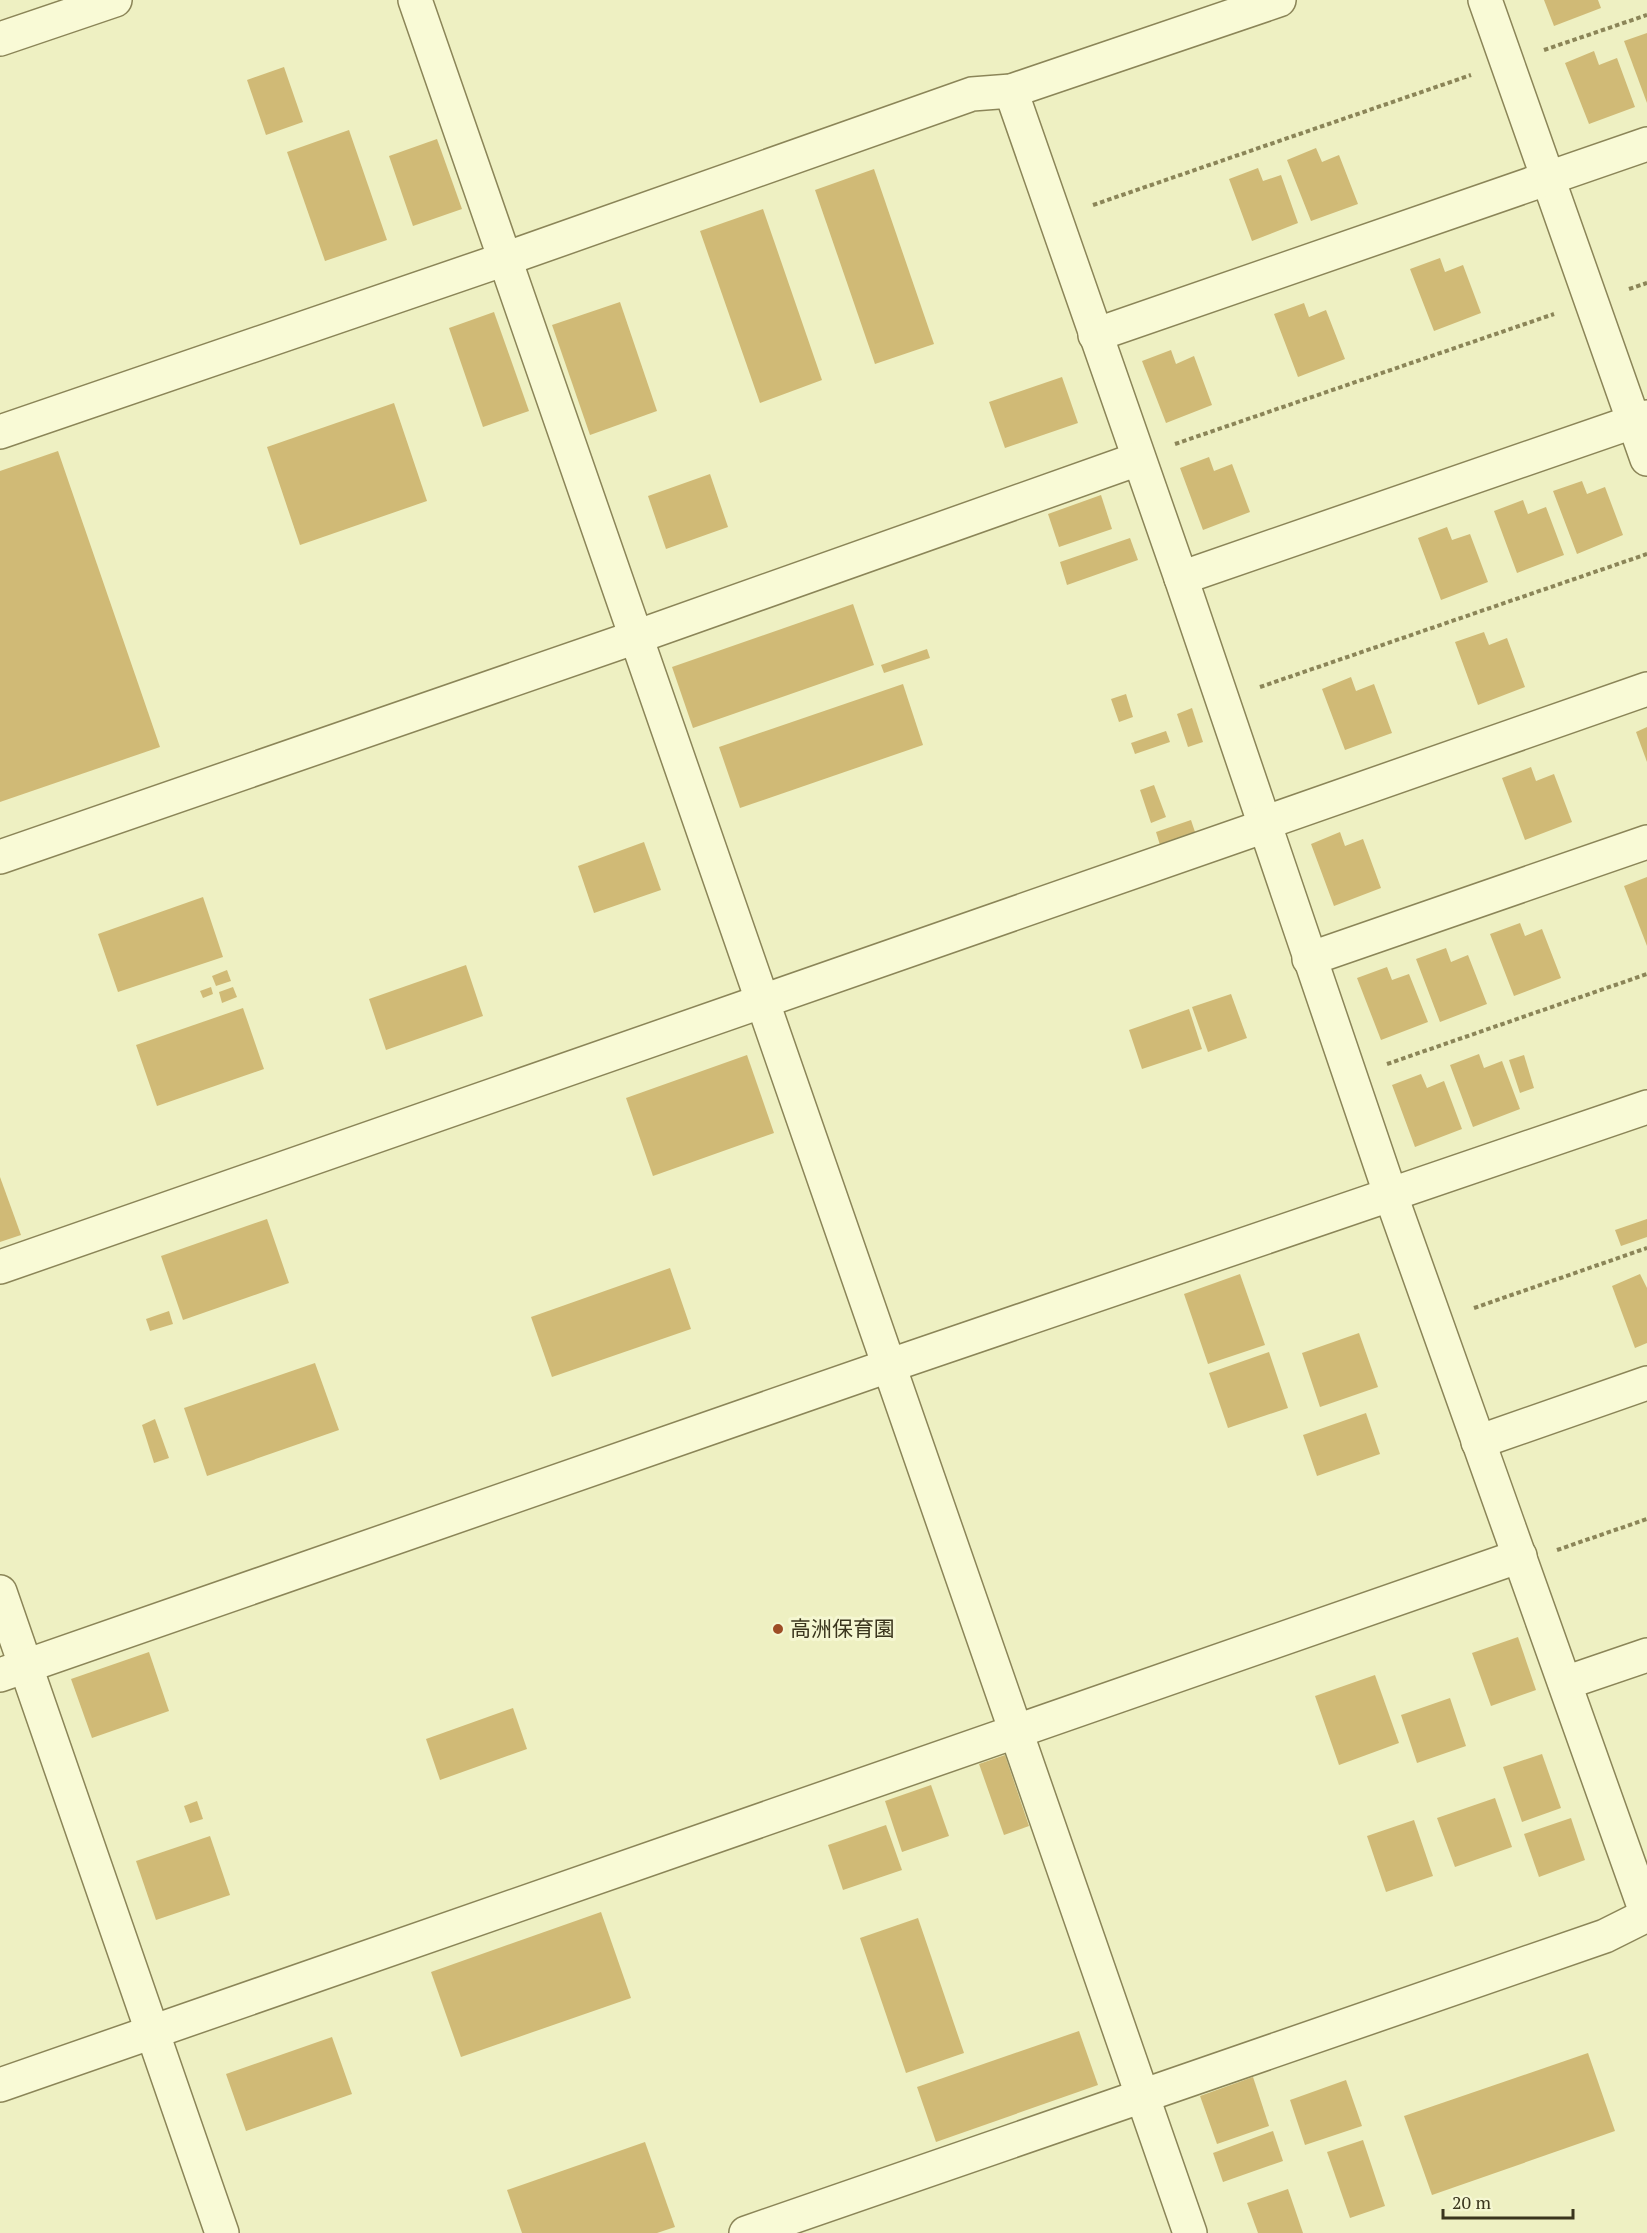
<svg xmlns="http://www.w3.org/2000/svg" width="1647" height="2233" font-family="'PT Serif','Noto Sans JP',serif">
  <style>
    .building { fill: #d0ba76 }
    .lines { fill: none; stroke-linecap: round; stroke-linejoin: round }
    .minor-casing { stroke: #8b8558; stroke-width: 36 }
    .path { stroke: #8b8558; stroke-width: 4; stroke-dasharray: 4.5 3; stroke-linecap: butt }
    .minor { stroke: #f9fad6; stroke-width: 33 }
    .poi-dot { fill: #9d4d25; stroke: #f5f7d2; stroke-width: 2 }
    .labels { text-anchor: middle; stroke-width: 6; stroke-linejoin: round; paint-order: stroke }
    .poi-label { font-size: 21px; fill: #3a351d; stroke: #f5f7d2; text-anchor: start }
  </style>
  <rect width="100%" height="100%" fill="#eef0c2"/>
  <g class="building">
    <path d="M1544 0H1598L1601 8 1554 26Z"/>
    <path d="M1647 33V103L1624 41Z"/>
    <path d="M1594 51 1599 65 1617 58 1635 107 1589 124 1565 63Z"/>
    <path d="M284 67 303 122 266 135 247 80Z"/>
    <path d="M349 130 387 240 325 261 287 152Z"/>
    <path d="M437 139 462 209 413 226 389 156Z"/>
    <path d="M1316 148 1322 162 1339 155 1358 204 1311 221 1287 160Z"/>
    <path d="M1258 168 1263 181 1281 175 1298 223 1252 241 1229 179Z"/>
    <path d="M874 169 934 344 875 364 815 190Z"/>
    <path d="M763 209 822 380 760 403 700 231Z"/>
    <path d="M1440 258 1445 272 1463 265 1481 313 1434 331 1410 269Z"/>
    <path d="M620 302 657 411 590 435 552 325Z"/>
    <path d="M1304 303 1309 317 1326 310 1345 359 1298 377 1274 314Z"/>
    <path d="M494 312 529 411 483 427 449 328Z"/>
    <path d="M1171 350 1176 364 1194 356 1212 405 1166 423 1142 361Z"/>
    <path d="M1062 377 1078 423 1005 448 989 402Z"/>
    <path d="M394 403 427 501 300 545 267 447Z"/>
    <path d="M58 451 160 747 0 802V471Z"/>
    <path d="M1209 457 1214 471 1232 464 1250 512 1203 530 1180 468Z"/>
    <path d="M710 474 728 527 666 549 648 496Z"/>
    <path d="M1582 481 1587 494 1605 487 1623 535 1577 554 1553 491Z"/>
    <path d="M1101 495 1112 529 1059 547 1048 514Z"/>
    <path d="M1523 500 1528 514 1546 507 1564 555 1517 573 1494 511Z"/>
    <path d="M1447 527 1452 540 1470 534 1488 582 1441 600 1418 538Z"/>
    <path d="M1130 538 1138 560 1067 585 1060 562Z"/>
    <path d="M853 604 874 665 693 728 672 667Z"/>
    <path d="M1484 632 1489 645 1507 638 1525 687 1478 705 1455 642Z"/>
    <path d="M927 649 930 658 884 673 881 665Z"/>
    <path d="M1351 677 1356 691 1374 684 1392 733 1345 750 1322 689Z"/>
    <path d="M903 684 923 745 740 808 719 747Z"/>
    <path d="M1126 694 1133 717 1119 722 1111 699Z"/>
    <path d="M1192 708 1203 742 1188 747 1177 714Z"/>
    <path d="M1647 727V762L1636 732Z"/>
    <path d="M1166 731 1170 742 1135 754 1131 743Z"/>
    <path d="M1531 767 1536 781 1554 774 1572 822 1525 840 1502 778Z"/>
    <path d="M1154 785 1166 817 1151 823 1140 790Z"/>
    <path d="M1191 820 1195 832 1160 845 1156 832Z"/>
    <path d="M1340 832 1345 846 1363 839 1381 888 1334 906 1311 844Z"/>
    <path d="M644 842 661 890 594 913 578 866Z"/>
    <path d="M1647 877V946L1624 886Z"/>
    <path d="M203 897 223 957 118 992 98 934Z"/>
    <path d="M1520 923 1525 936 1542 929 1561 978 1514 996 1490 934Z"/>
    <path d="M1446 948 1451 962 1468 955 1487 1004 1440 1022 1416 959Z"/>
    <path d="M466 965 483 1016 386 1050 369 999Z"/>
    <path d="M1387 967 1392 980 1409 974 1428 1022 1381 1040 1357 978Z"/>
    <path d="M227 970 231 981 216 986 212 976Z"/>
    <path d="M211 987 213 994 203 998 200 991Z"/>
    <path d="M233 987 237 997 222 1003 219 992Z"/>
    <path d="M1231 994 1247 1038 1208 1052 1192 1007Z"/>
    <path d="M243 1008 264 1069 157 1106 136 1045Z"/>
    <path d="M1189 1009 1202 1049 1142 1069 1129 1030Z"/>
    <path d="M1479 1054 1484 1068 1502 1061 1520 1109 1473 1127 1450 1065Z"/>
    <path d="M747 1055 774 1133 653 1176 626 1098Z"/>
    <path d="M1524 1055 1534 1088 1520 1093 1509 1060Z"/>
    <path d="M1421 1074 1427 1088 1444 1081 1462 1129 1415 1147 1392 1085Z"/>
    <path d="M0 1177 21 1235 0 1242Z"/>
    <path d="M267 1219 289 1283 183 1320 161 1256Z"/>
    <path d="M1647 1219V1237L1621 1246 1615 1230Z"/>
    <path d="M670 1268 691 1329 552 1377 531 1317Z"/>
    <path d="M1240 1274 1265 1345 1208 1364 1184 1294Z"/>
    <path d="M1640 1274 1647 1288V1343L1635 1348 1612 1286Z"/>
    <path d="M169 1311 173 1324 150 1331 146 1319Z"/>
    <path d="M1359 1333 1378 1387 1320 1407 1302 1353Z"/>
    <path d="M1269 1352 1288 1408 1228 1428 1209 1373Z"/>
    <path d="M315 1363 339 1430 207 1476 184 1408Z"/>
    <path d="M1366 1413 1380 1454 1317 1476 1303 1435Z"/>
    <path d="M155 1419 169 1458 154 1463 142 1425Z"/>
    <path d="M1518 1637 1536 1690 1491 1706 1472 1653Z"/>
    <path d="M149 1652 169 1711 92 1738 71 1679Z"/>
    <path d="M1375 1675 1399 1743 1339 1765 1315 1696Z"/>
    <path d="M1450 1698 1466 1746 1417 1763 1401 1715Z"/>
    <path d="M513 1708 527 1749 440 1780 426 1739Z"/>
    <path d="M1542 1754 1561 1808 1522 1822 1503 1767Z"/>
    <path d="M1005 1755 1029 1826 1004 1835 979 1764Z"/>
    <path d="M931 1785 949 1836 902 1852 885 1801Z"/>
    <path d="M1495 1798 1512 1847 1455 1867 1437 1818Z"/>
    <path d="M197 1801 203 1819 190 1823 184 1806Z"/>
    <path d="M1571 1818 1585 1860 1539 1877 1524 1834Z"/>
    <path d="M1414 1820 1433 1876 1386 1892 1367 1836Z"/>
    <path d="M886 1825 902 1870 843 1890 828 1845Z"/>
    <path d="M210 1836 230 1895 156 1920 136 1861Z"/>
    <path d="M601 1912 631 1998 461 2057 431 1972Z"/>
    <path d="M918 1918 964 2053 906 2073 860 1938Z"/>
    <path d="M1079 2031 1098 2085 936 2142 917 2087Z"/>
    <path d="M332 2037 352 2094 246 2131 226 2074Z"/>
    <path d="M1588 2053 1615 2131 1432 2195 1404 2116Z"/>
    <path d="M1253 2077 1269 2126 1217 2144 1200 2096Z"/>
    <path d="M1346 2080 1362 2126 1305 2145 1290 2100Z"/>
    <path d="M1273 2131 1283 2161 1223 2182 1213 2153Z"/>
    <path d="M1363 2140 1385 2206 1350 2218 1327 2152Z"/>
    <path d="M645 2142 675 2227 657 2233H522L507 2190Z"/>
    <path d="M1288 2189 1303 2233H1258L1247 2203Z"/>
  </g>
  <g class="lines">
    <g class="minor-casing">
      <g id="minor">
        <path d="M415 0 1190 2233"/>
        <path d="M1485 0 1647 459"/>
        <path d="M0 39 115 0"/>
        <path d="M1011 91 1181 578 1390 1193 1647 1915"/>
        <path d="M1095 335 1647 144"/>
        <path d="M0 432 505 259 972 94 1011 91 1279 0"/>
        <path d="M1181 578 1647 417"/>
        <path d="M1264 823 1647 689"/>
        <path d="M0 857 636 637 1138 459"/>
        <path d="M1309 959 1647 842"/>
        <path d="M0 1267 1265 826"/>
        <path d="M1478 1442 1647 1383"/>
        <path d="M0 1592 222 2233"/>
        <path d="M0 1675 888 1366 1647 1107"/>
        <path d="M1565 1683 1647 1655"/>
        <path d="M0 2085 1520 1556"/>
        <path d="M746 2233 1605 1936 1647 1915"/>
      </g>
    </g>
    <g class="path">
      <path d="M1544 50 1647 15"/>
      <path d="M1093 205 1471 75"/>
      <path d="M1629 289 1647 283"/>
      <path d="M1175 444 1554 314"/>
      <path d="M1260 687 1647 554"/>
      <path d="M1387 1064 1647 974"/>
      <path d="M1474 1308 1647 1248"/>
      <path d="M1557 1550 1647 1519"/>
    </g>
    <use href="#minor" class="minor"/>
  </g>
  <circle class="poi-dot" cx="778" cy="1629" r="6"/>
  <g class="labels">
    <g class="poi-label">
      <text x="790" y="1636">高洲保育園</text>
    </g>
  </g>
  <path d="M1443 2209v9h130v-9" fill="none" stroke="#3a351d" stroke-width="3"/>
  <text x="1452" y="2209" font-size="18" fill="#3a351d" stroke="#f5f7d2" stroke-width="4.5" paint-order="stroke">20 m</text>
</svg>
